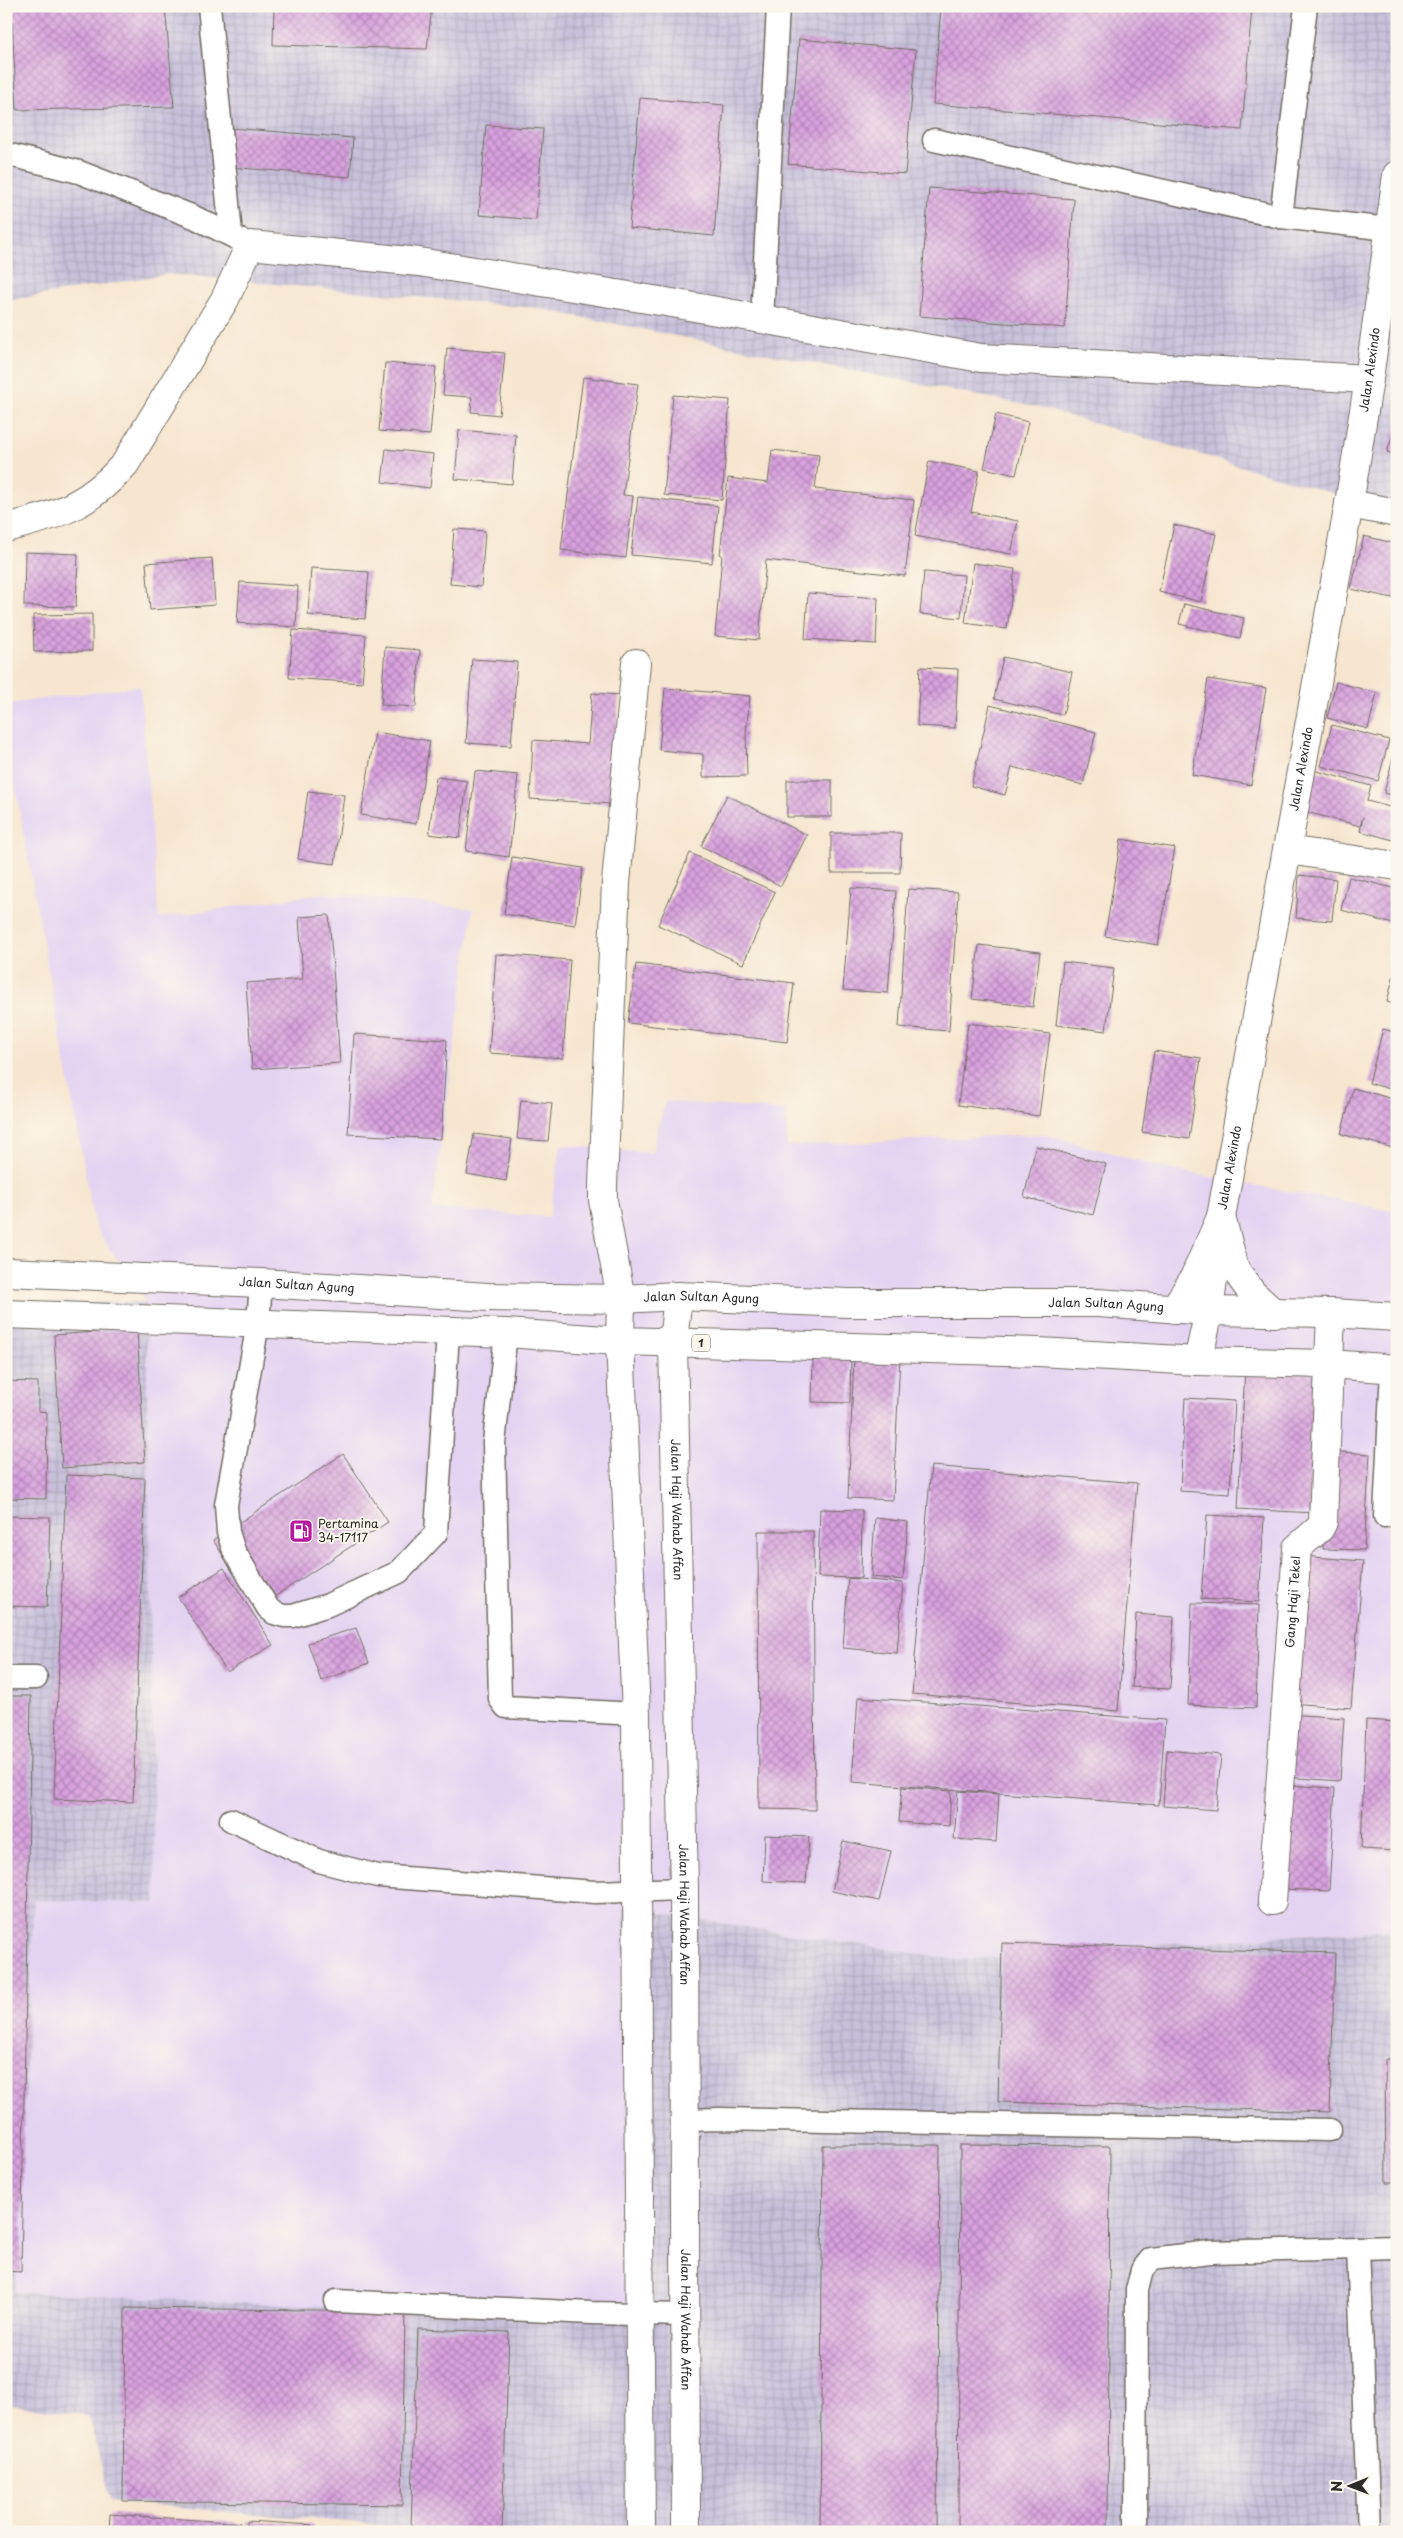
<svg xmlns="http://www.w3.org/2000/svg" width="1403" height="2538" font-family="'Playpen Sans',sans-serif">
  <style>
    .built { fill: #e3d3f2 }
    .industrial { fill: url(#industrial-grid) }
    .building { fill: url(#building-cross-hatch) }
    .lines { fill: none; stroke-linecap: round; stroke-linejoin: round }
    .service-casing { stroke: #726c64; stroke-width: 25 }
    .minor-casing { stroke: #726c64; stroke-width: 30 }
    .tertiary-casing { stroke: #726c64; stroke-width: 30 }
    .trunk-casing { stroke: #726c64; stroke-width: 30 }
    .service { stroke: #fff; stroke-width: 22 }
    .minor { stroke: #fff; stroke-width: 28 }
    .tertiary { stroke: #fff; stroke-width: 28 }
    .trunk { stroke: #fff; stroke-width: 28 }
    .labels { text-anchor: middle; stroke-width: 4; stroke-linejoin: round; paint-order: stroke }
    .shield { fill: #fbf7ec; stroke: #696865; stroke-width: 1 }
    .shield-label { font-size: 11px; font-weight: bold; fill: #2b2b2b }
    .street-label { font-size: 12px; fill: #2b2b2b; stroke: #fbf7ec }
    .poi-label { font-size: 12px; fill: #2b2b2b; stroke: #fbf7ec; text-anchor: start }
  </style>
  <defs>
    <pattern id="industrial-grid" width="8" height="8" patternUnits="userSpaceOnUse" patternTransform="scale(1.25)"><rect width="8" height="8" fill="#c6c0da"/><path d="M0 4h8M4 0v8" fill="none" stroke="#aaa5bb"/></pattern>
    <pattern id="building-cross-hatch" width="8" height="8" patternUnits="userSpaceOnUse" patternTransform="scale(1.25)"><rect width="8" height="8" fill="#d8a1de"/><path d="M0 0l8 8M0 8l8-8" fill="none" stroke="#af83b4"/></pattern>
  </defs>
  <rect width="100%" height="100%" fill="#fbf7ec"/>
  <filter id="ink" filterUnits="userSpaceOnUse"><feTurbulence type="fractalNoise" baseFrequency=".02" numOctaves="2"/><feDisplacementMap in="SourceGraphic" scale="10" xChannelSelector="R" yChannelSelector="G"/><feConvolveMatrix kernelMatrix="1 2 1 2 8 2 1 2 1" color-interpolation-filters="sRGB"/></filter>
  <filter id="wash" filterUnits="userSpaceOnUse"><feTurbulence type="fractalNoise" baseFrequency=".0096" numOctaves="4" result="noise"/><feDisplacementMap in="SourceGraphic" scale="20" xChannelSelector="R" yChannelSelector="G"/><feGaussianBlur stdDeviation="1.12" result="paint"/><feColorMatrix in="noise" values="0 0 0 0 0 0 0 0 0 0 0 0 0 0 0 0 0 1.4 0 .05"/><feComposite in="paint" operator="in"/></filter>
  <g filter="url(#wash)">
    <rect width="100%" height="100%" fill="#f6e6cf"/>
    <path class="built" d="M140 686 159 918 324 893 473 909 432 1209 549 1217 561 1145 652 1153 665 1101 786 1111 787 1146 1043 1134 1173 1170 1397 1212V1930L1328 1933 958 1960 624 1908 630 2321 15 2292 34 1900 155 1903 146 1302 95 1227 6 737V704Z"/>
    <g class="industrial">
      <path d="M6 6H1397V512L1041 408 535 308 167 274 6 301Z"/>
      <path d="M146 1302 155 1903 34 1900 15 2292 629 2320 624 1908 958 1960 1328 1933 1397 1930V2532H459L110 2501 89 2416 6 2404V1303Z"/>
    </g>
    <g id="blocks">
      <g class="building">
        <path d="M11 6H165L174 107 17 110Z"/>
        <path d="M274 6H432L427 49 273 45Z"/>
        <path d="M941 6H1252L1242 130 933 104Z"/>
        <path d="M799 39 916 50 905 174 788 164Z"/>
        <path d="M640 98 724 105 714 236 629 228Z"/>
        <path d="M486 125 543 129 536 220 479 215Z"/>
        <path d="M231 128 353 138 350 177 228 167Z"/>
        <path d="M929 188 1074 199 1065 328 919 316Z"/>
        <path d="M447 348 505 353 499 415 471 412 472 397 443 395Z"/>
        <path d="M385 363 436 367 430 435 379 431Z"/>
        <path d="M583 377 638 384 623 495 633 496 626 558 561 550Z"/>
        <path d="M673 395 730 400 722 500 664 495Z"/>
        <path d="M996 414 1028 422 1016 475 984 468Z"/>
        <path d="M1397 423V455L1387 452Z"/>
        <path d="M459 430 516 435 512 484 455 479Z"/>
        <path d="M386 449 433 454 430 488 382 482Z"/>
        <path d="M772 450 819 455 815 489 914 500 905 576 766 560 759 640 715 636 722 555H720L728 478 768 483Z"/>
        <path d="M929 461 979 471 971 512 1018 521 1011 554 915 536Z"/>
        <path d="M638 497 718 506 712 563 631 555Z"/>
        <path d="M1174 525 1216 534 1201 602 1159 592Z"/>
        <path d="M454 529 485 531 481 587 450 584Z"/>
        <path d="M1364 536 1397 544V599L1351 589Z"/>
        <path d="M25 552 78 554 76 607 24 606Z"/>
        <path d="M212 558 215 605 150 610 146 563Z"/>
        <path d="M973 563 1015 569 1007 629 965 623Z"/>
        <path d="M311 568 369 572 365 619 308 615Z"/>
        <path d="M924 572 964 575 961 618 920 614Z"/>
        <path d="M240 582 298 586 296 627 237 623Z"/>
        <path d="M808 593 878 598 876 644 805 639Z"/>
        <path d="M1184 604 1244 618 1240 638 1179 624Z"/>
        <path d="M92 614V651L34 652 33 615Z"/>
        <path d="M293 630 366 635 362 683 289 678Z"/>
        <path d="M385 647 420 650 416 707 381 705Z"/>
        <path d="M1003 657 1072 672 1063 715 994 699Z"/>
        <path d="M472 659 517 662 511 746 466 743Z"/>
        <path d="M920 667 958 669 955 728 917 726Z"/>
        <path d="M1208 679 1266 688 1251 785 1192 775Z"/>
        <path d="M1336 682 1377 693 1368 729 1327 718Z"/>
        <path d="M665 688 750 696 746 733 747 776 703 777V754L659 750Z"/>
        <path d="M592 693 619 695 612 804 530 799 533 740 588 744Z"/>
        <path d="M990 705 1096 732 1083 785 1012 767 1005 795 971 786Z"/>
        <path d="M1332 725 1389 740 1378 781 1321 766Z"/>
        <path d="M375 732 430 741 416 824 361 815Z"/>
        <path d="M1393 757 1397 758V797L1384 793Z"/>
        <path d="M1313 770 1371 786 1367 801 1397 809V841L1360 831 1363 817 1360 826 1302 811Z"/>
        <path d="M475 771 518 775 509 857 466 851Z"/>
        <path d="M436 777 467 781 460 838 429 834Z"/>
        <rect x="787" y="780" width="45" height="37"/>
        <path d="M308 791 344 795 335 864 298 859Z"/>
        <path d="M727 795 807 835 781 886 701 846Z"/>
        <path d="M831 833H901L900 873H831Z"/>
        <path d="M1121 839 1175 848 1158 945 1105 936Z"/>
        <path d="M690 853 775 892 743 964 658 925Z"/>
        <path d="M512 857 583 868 575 925 504 914Z"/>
        <path d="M1299 875 1336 879 1332 921 1296 918Z"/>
        <path d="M1349 877 1397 889V925L1341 910Z"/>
        <path d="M851 888 896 891 888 993 843 990Z"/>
        <path d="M908 889 958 892 949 1031 899 1027Z"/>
        <path d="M329 915 340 1063 252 1069 246 983 303 979 299 917Z"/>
        <path d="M979 945 1040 952 1033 1007 972 999Z"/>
        <path d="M496 954 570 960 563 1058 489 1053Z"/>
        <path d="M1063 962 1114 968 1106 1031 1056 1025Z"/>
        <path d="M636 964 794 983 787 1042 628 1023Z"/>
        <path d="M1396 966H1397V1005L1387 1002Z"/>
        <path d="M968 1023 1050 1034 1039 1116 958 1105Z"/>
        <path d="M1383 1029 1397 1033V1091L1369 1083Z"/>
        <path d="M354 1034 447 1040 441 1139 348 1134Z"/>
        <path d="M1154 1051 1201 1058 1189 1139 1142 1132Z"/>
        <path d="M1353 1088 1397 1100V1149L1341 1134Z"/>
        <path d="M521 1100 552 1103 548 1141 517 1139Z"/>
        <path d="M474 1134 512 1139 506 1181 467 1174Z"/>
        <path d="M1036 1146 1106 1164 1093 1215 1024 1197Z"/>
        <path d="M137 1329 145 1462 62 1468 54 1335Z"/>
        <path d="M854 1355 900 1357 893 1500 848 1498Z"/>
        <path d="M813 1358 851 1359 850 1403 812 1402Z"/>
        <path d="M1329 1364 1315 1513 1238 1509 1245 1367Z"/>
        <path d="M6 1381 38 1382V1411L47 1412 46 1499 6 1498Z"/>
        <path d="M1185 1398 1235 1401 1230 1494 1180 1491Z"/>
        <path d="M1328 1451 1370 1454 1364 1550 1323 1549Z"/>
        <path d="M343 1454 388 1522 257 1608 213 1540Z"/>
        <path d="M931 1466 1137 1483 1118 1711 912 1694Z"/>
        <path d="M66 1475 145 1478 133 1802 54 1799Z"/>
        <path d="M820 1509 862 1510 861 1578 818 1577Z"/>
        <path d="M1207 1515 1264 1518 1259 1602 1201 1599Z"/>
        <path d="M6 1516 50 1517 47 1607 6 1606Z"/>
        <path d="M875 1518 908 1522 903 1580 871 1577Z"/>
        <path d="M758 1531H813L815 1810 759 1809Z"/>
        <path d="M1302 1556 1363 1561 1351 1708 1291 1703Z"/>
        <path d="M224 1568 273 1645 227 1672 178 1597Z"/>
        <path d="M848 1578 903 1583 897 1653 843 1648Z"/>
        <path d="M1192 1603 1259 1605 1256 1708 1188 1705Z"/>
        <path d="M1136 1614 1174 1617 1170 1689 1132 1687Z"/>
        <path d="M356 1628 369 1663 321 1681 308 1643Z"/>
        <path d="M6 1696H31L21 2272 6 2271Z"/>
        <path d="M858 1697 1165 1720 1159 1805 852 1782Z"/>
        <path d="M1288 1714 1344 1718 1340 1781 1284 1777Z"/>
        <path d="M1366 1720 1397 1722V1851L1361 1849Z"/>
        <path d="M1167 1750 1221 1755 1216 1810 1163 1806Z"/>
        <path d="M1287 1785 1335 1788 1329 1891 1281 1889Z"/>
        <path d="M902 1787 951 1791 949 1826 899 1822Z"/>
        <path d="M958 1791 999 1794 996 1842 954 1839Z"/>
        <path d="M765 1835 809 1837 806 1883 763 1881Z"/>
        <path d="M843 1841 891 1851 879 1901 832 1891Z"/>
        <path d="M1397 1941V1995H1395L1392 1942Z"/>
        <path d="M1002 1943 1335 1953 1330 2112 998 2102Z"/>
        <path d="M1385 2059H1397V2182H1386Z"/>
        <path d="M823 2145H940L937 2532H820Z"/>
        <path d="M960 2145 1110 2146 1108 2532H958Z"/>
        <path d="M125 2308 405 2311 402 2505 123 2501Z"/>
        <path d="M418 2329 509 2332 502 2530 411 2527Z"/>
        <path d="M110 2514 240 2523V2532H109Z"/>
        <path d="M247 2521 313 2525V2532H247Z"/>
      </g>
    </g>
  </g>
  <g filter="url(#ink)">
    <use href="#blocks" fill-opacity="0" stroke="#726c64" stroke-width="1"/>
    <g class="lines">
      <g class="service-casing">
        <g id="service">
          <path d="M209 6 231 234"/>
          <path d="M934 140 1281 217 1389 229"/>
          <path d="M6 154 79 172 194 217 250 245"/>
          <path d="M1281 217 1306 6"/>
          <path d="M762 320 778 6"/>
          <path d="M261 1283 258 1323 226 1505 228 1532 234 1551 268 1608 274 1613 284 1616H293L328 1605 399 1572 436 1533 448 1332"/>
          <path d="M506 1333 494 1443 500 1699 506 1707 636 1714"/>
          <path d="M1385 1516 1392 1369"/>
          <path d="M6 1678H36"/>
          <path d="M231 1820 319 1861 378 1876 595 1892 684 1889"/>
          <path d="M684 2120 720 2119 1330 2130"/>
          <path d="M1358 2248 1369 2532"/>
          <path d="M336 2301 591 2313 686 2315"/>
          <path d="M1136 2532 1137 2290 1142 2270 1151 2259 1210 2252 1397 2247"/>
        </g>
      </g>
      <g class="minor-casing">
        <g id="minor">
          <path d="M1349 504 1397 513"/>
          <path d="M6 528C59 514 87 507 125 464L225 299 250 245 419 262 672 303 981 358 1369 379"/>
          <path d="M1287 850 1397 866"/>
          <path d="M621 1299 603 1200V1184L616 883 636 663"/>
          <path d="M1198 1361 1209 1311"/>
          <path id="s1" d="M1272 1901 1297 1548 1320 1528 1323 1522 1331 1313"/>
        </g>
      </g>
      <g class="tertiary-casing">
        <g id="tertiary">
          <path id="s2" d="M678 1296 673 1342 684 1889 686 2532"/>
          <path d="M621 1299 620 1341 636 1714 641 2532"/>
          <path id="s3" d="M1209 1311 1221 1217 1349 504 1369 379 1397 175"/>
        </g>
      </g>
      <g class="trunk-casing">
        <g id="trunk">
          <path d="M1221 1217 1235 1269 1252 1293 1274 1313"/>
          <path id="s4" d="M6 1272 261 1283 489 1297 621 1299 678 1296 848 1303H1098L1209 1311 1331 1313 1397 1317"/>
          <path d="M1174 1309 1193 1280 1221 1217"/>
          <path d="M6 1314 506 1333 620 1341 1039 1352 1198 1361 1329 1364 1397 1369"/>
        </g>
      </g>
      <use href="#service" class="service"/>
      <use href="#minor" class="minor"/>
      <use href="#tertiary" class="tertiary"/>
      <use href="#trunk" class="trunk"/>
    </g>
  </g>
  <defs>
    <g id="fuel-square" transform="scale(1.25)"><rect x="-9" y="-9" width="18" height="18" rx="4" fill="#b5179e" stroke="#fbf7ec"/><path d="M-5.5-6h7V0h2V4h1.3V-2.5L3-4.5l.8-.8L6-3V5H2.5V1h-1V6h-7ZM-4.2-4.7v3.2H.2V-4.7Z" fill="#fff"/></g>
  </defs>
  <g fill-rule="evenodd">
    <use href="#fuel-square" x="301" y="1531"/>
  </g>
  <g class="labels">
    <rect class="shield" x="692" y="1334.5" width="18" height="17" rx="4"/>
    <g class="shield-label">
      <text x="701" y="1347">1</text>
    </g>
    <g class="street-label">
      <text dy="4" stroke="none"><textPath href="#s3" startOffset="955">Jalan Alexindo</textPath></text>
      <text dy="4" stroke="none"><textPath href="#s3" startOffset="550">Jalan Alexindo</textPath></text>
      <text dy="4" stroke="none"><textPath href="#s3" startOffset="145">Jalan Alexindo</textPath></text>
      <text dy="4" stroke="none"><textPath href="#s4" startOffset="291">Jalan Sultan Agung</textPath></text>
      <text dy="4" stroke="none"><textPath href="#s4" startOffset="696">Jalan Sultan Agung</textPath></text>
      <text dy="4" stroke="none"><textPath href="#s4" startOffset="1101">Jalan Sultan Agung</textPath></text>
      <text dy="4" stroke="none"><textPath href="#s2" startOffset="214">Jalan Haji Wahab Affan</textPath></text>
      <text dy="4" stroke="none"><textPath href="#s1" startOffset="300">Gang Haji Tekel</textPath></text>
      <text dy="4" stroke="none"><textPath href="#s2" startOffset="619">Jalan Haji Wahab Affan</textPath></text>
      <text dy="4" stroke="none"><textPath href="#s2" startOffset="1024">Jalan Haji Wahab Affan</textPath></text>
    </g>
    <g class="poi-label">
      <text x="318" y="1528">Pertamina<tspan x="318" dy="14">34-17117</tspan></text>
    </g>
  </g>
  <rect width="1403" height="2538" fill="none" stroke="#fbf7ec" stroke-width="25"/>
  <g transform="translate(1350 2486) rotate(269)" stroke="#fbf7ec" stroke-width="4" paint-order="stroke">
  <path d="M0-4L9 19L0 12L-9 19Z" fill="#2b2b2b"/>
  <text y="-8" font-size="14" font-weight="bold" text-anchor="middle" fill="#2b2b2b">N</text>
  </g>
</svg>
